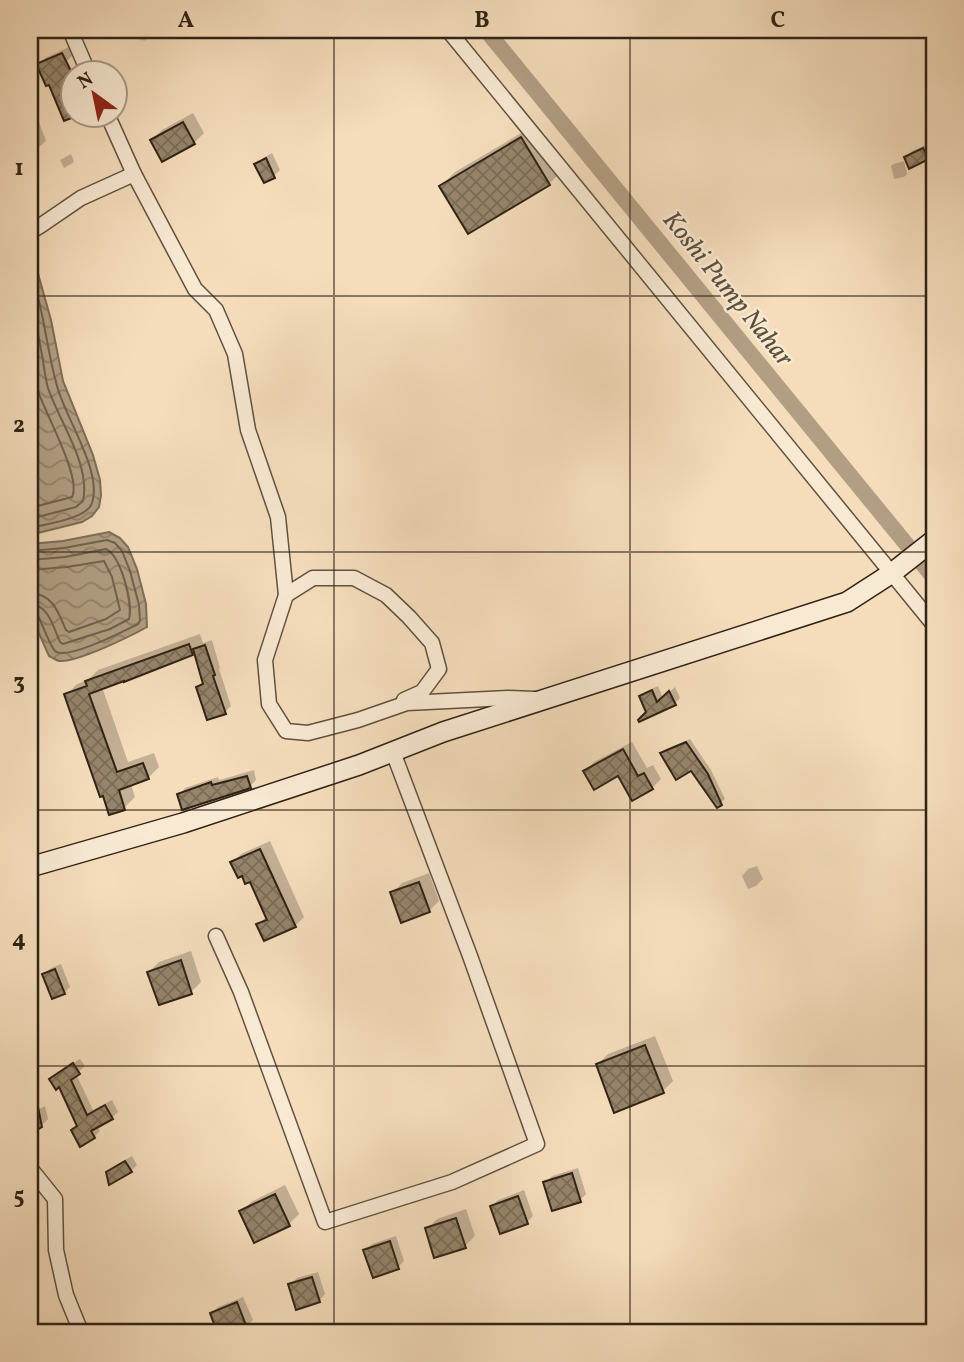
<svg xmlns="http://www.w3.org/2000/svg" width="964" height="1362" font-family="Vollkorn,serif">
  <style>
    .water { fill: url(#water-waves); stroke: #7e6d57; stroke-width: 2 }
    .shadow { fill: #0003 }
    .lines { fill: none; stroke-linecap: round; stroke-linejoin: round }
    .shore { stroke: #70604c; stroke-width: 2 }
    .canal { stroke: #b29e83; stroke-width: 16 }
    .building { fill: url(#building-cross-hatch); stroke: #2f2314; stroke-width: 2 }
    .street-casing { stroke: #60523e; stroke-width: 17 }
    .secondary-casing { stroke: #2f2314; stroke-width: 22 }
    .street { stroke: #f8e9d3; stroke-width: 14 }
    .secondary { stroke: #f8e9d3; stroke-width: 19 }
    .grid { fill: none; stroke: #2f2314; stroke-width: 2; stroke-opacity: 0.55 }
    .labels { text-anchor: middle; stroke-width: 5; stroke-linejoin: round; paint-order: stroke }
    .water-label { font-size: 26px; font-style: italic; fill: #5d4e3b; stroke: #f8e9d3 }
    .neatline { fill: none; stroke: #2f2314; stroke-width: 2.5 }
    .grid-label { font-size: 23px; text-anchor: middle; font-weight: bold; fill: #2f2314 }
  </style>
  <defs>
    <pattern id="water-waves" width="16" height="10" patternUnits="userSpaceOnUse" patternTransform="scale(1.75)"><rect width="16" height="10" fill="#b29e83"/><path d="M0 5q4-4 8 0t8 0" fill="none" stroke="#91806a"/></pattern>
    <pattern id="building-cross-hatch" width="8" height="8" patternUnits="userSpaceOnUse" patternTransform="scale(1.75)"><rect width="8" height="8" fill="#96846b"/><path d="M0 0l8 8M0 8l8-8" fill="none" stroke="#7b6c57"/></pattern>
  </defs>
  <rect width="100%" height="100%" fill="#f5ddbc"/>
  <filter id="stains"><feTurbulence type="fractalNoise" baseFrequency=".00286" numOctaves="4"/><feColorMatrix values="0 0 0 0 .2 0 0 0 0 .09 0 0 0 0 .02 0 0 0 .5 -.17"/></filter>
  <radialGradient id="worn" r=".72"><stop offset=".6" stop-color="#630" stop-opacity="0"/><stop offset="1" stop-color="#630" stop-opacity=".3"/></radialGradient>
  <g class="water">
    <path d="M30 264 37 270 51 320 63 381 93 455 100 480 101 495 99 507 92 516 82 522 30 535Z"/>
    <path d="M109 532 120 538 128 547 137 569 146 604 147 627C131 636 76 663 59 661 56 660 53 658 49 656L30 613V544L63 541Z"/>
  </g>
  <g class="shadow">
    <path d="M40 30H55L43 35Z"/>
    <path d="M134 30H156L157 32 144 41 142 39 141 41Z"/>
    <path d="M69 47 73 55 66 62 38 65 45 58Z"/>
    <path d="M76 66 79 74H74V115L57 78Z"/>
    <path d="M30 112 37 123 39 122 46 141 39 147 30 150Z"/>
    <path d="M193 113 204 133 194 143 152 140 162 130Z"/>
    <path d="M535 125 562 171 549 184 441 186 455 172Z"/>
    <path d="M930 143 934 151 928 158H906L912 151Z"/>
    <path d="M272 153 280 170 274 176 257 164 263 158Z"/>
    <path d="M71 154 74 162 64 168 60 160Z"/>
    <path d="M904 161 907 174 904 177 894 179 891 166 894 164Z"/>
    <path d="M200 634 203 643 212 640 220 668 219 669 231 706 225 712 198 687 204 681 195 651 192 654 102 687 128 762 154 753 159 767 148 778 131 784 135 797 124 808 66 695 77 684 88 680 98 670Z"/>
    <path d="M658 686 663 698 675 687 680 698 675 703 648 712 641 697 647 691Z"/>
    <path d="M690 739 711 770 725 799 717 806 691 768 662 753 666 749Z"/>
    <path d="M632 742 647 768 653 765 661 779 652 788 619 774 586 771 594 762Z"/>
    <path d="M30 750 36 763 30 770Z"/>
    <path d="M254 770 256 780 250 786 179 795 185 788 218 777 219 780Z"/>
    <path d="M270 841 304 917 295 926 258 925 267 916 251 879 243 874 232 863 241 854Z"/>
    <path d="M757 866 763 879 756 886 748 889 742 876 748 869Z"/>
    <path d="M429 873 439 901 429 911 392 893 402 883Z"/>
    <path d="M191 951 201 982 191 992 149 972 159 962Z"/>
    <path d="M61 964 70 987 64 993 44 974 51 968Z"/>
    <path d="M655 1036 673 1081 663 1091 598 1064 608 1054Z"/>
    <path d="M80 1059 85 1066 76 1074 93 1110 112 1100 118 1112 112 1118 97 1125 100 1131 94 1137 80 1144 73 1130 78 1125 60 1085 51 1079 57 1073Z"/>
    <path d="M45 1106 48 1119 41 1126 30 1132V1114Z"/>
    <path d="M132 1156 137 1165 131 1171 108 1173 114 1166Z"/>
    <path d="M578 1168 586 1194 580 1200 545 1183 552 1176Z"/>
    <path d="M285 1185 299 1214 289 1224 241 1212 251 1202Z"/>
    <path d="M524 1190 533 1216 527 1222 492 1206 498 1200Z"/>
    <path d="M466 1209 475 1236 465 1246 427 1229 437 1219Z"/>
    <path d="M396 1236 404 1261 398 1267 365 1251 372 1244Z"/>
    <path d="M318 1272 325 1294 319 1301 290 1285 297 1278Z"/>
    <path d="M243 1297 253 1320 246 1327 232 1332H219L212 1313 218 1307Z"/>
  </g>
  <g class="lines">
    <g class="shore">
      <path d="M30 273C44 308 46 346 56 382 61 404 74 425 82 446 89 462 98 486 92 503 87 519 45 524 30 528"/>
      <path d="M30 302C35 320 39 337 42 355 44 366 45 378 48 388 59 421 91 465 83 501L76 507 30 519"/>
      <path d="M30 348C32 362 33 377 38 391 45 413 82 478 72 497L30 508"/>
      <path d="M30 551 64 548 107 540 115 543 122 551 130 571 139 605 140 621 138 624C126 630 66 661 55 651 50 646 42 623 38 616L34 613H30"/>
      <path d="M30 560 65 557 106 549C121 556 133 603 129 619L110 629 63 644 60 642C53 627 49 605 30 604"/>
      <path d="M30 570 67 567 104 561 112 577 120 610 106 619 69 632 66 630C58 612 53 594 30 593"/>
    </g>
    <path class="canal" d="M486 30 934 578"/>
  </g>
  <g class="building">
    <path d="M62 53 74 77V117L64 121 49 85 46 86 36 64Z"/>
    <path d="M183 122 195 144 162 162 150 140Z"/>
    <path d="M521 137 550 185 468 234 439 186Z"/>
    <path d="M923 148 929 159 909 169 904 157Z"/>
    <path d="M266 158 275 178 264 183 254 164Z"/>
    <path d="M189 644 193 655 124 682V681L89 694 117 772 143 763 149 779 119 790 125 810 109 815 103 796 100 797 64 694 87 686 85 681Z"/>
    <path d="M205 645 215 675 213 676 226 714 207 720 196 687 203 684 193 649Z"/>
    <path d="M652 690 657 702 669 691 676 705 639 722 638 720 646 712 639 696Z"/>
    <path d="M686 742 708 774 722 805 717 808 691 771 676 780 660 753Z"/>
    <path d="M623 749 638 776 644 773 653 789 632 801 618 776 594 790 583 771Z"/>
    <path d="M247 776 251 788 182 810 177 794 211 782 212 785Z"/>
    <path d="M260 849 296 927 264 941 256 924 267 920 250 882 245 884 242 876 238 878 230 862Z"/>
    <path d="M419 882 430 912 401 923 390 892Z"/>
    <path d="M181 960 192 994 159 1005 147 972Z"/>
    <path d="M55 969 65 994 52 999 42 974Z"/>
    <path d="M645 1045 664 1093 614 1113 596 1064Z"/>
    <path d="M73 1063 80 1074 71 1080 87 1115 105 1105 113 1119 91 1131 95 1138 80 1147 71 1130 77 1126 59 1087 56 1090 49 1079Z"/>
    <path d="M35 1092 42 1127 30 1134V1093Z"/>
    <path d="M125 1161 132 1172 109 1185 106 1172Z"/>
    <path d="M572 1173 581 1202 552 1211 543 1182Z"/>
    <path d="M275 1194 290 1226 254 1243 239 1211Z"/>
    <path d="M518 1196 528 1224 500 1234 490 1206Z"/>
    <path d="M456 1218 466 1248 434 1258 425 1228Z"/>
    <path d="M390 1241 399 1269 373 1278 363 1250Z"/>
    <path d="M312 1277 320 1302 296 1310 288 1284Z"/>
    <path d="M237 1302 247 1328 236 1332H217L210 1313Z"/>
  </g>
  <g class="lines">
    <g class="street-casing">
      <g id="street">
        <path d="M70 30 89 74"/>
        <path d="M448 30 934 625"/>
        <path d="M108 116 134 174 195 289 216 310 235 354 248 430 278 517 286 595 265 660 269 704 286 731 308 733 358 720 407 703 508 698 535 699"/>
        <path d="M30 232 40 226 81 198 134 174"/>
        <path d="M286 595 313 578H354L386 595 409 617 432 643 439 669 422 692 404 700"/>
        <path d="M216 936 241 992 325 1222 452 1182 537 1144 470 956 393 752"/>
        <path d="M30 1168 55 1199 56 1250 66 1295 81 1332"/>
      </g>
    </g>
    <g class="secondary-casing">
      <path id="secondary" d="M30 867 183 823 359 765 443 732 847 602 892 573 934 540"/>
    </g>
    <use href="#street" class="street"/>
    <use href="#secondary" class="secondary"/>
  </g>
  <path class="grid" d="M334 30V1332M630 30V1332M30 296H934M30 552H934M30 810H934M30 1066H934"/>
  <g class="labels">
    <g class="water-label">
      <text transform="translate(729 288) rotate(51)" y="9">Koshi Pump Nahar</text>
    </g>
  </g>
  <rect width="964" height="1362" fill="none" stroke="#f5ddbc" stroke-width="77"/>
  <g transform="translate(94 94) rotate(327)"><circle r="33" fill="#f8e9d3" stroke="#a89a87" stroke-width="2"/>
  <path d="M0-5L12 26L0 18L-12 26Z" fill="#8f2418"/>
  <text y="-10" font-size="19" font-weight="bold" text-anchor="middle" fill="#2f2314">N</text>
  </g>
  <rect x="38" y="38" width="888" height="1286" class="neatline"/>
  <g class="grid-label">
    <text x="186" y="27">A</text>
    <text x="482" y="27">B</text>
    <text x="778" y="27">C</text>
    <text x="19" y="175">1</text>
    <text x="19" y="432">2</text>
    <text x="19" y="689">3</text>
    <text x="19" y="946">4</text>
    <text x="19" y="1203">5</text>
  </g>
  <rect width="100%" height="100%" filter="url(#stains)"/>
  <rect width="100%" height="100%" fill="url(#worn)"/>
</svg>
